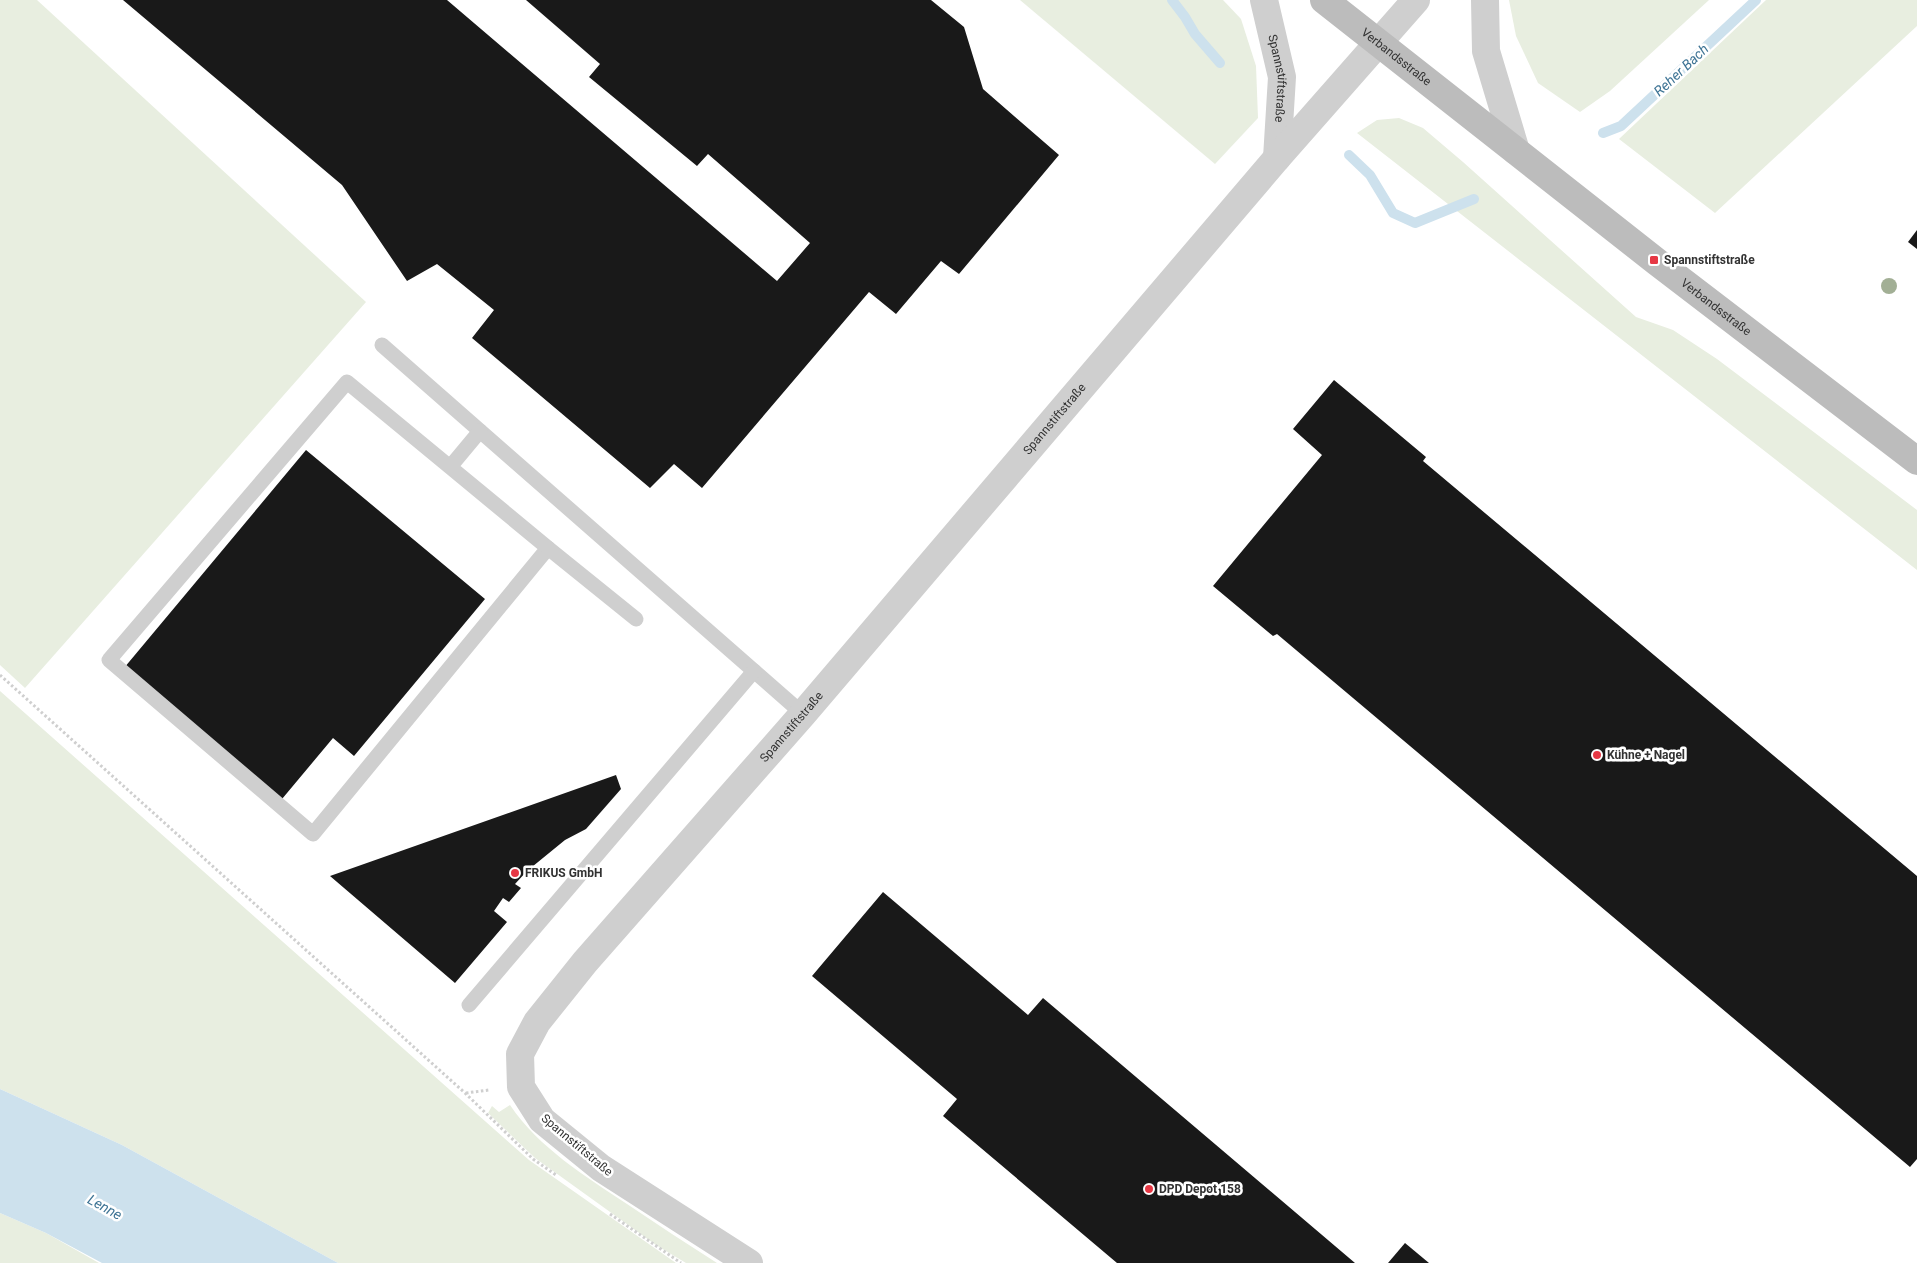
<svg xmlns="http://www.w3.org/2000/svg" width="1917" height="1263" font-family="Roboto,sans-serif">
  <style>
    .green { fill: #e8eee0 }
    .water { fill: #cde1ed }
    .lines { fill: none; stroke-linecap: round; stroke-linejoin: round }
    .stream { stroke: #cde1ed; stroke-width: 10 }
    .building { fill: #191919 }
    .path { stroke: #cfcfcf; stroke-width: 3; stroke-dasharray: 2.5 2.5; stroke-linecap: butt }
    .lane { stroke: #cfcfcf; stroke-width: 15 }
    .street { stroke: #cfcfcf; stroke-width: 28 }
    .secondary { stroke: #bcbcbc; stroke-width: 28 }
    .tree { fill: #a2af95 }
    .poi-dot { fill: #e63744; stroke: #fff; stroke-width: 2 }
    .labels { text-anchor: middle; stroke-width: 5; stroke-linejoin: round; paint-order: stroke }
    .street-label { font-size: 12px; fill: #323232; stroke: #fff }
    .poi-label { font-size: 12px; font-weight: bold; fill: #323232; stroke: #fff; text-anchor: start }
    .water-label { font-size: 14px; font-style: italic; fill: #3e7495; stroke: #fff }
  </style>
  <rect width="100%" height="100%" fill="#fff"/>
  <g class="green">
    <path d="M0 0H37L366 302 25 688 0 665Z"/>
    <path d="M1020 0H1223L1241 19 1256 66 1258 118 1215 164Z"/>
    <path d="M1509 0H1709L1610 91 1580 112 1538 83 1516 36Z"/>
    <path d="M1766 0H1917V26L1715 213 1619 139Z"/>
    <path d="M1399 118 1423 128 1463 162 1636 317 1673 330 1717 359 1917 510V570L1357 133 1377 120Z"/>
    <path d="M0 691 529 1160 676 1263H338L122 1145 0 1089Z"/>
    <path d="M510 1105C539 1148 585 1176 627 1204 657 1224 687 1244 717 1263H686L656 1245 535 1158 488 1113 492 1106 499 1112Z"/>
    <path d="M0 1213 46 1233 99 1263H0Z"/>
  </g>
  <path class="water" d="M0 1089 122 1145 338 1263H102L46 1233 0 1213Z"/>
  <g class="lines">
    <g class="stream">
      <path d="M1172 0 1185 17 1195 34 1220 63"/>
      <path d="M1603 133 1621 126 1756 0"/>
      <path d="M1349 155 1370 175 1393 213 1415 223 1474 199"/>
    </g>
  </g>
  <g class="building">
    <path d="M123 0H447L777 281 810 243 708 154 697 166 589 77 600 64 526 0H931L964 27 983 89 1059 155 959 274 941 261 896 314 869 292 702 488 674 464 650 488 472 338 494 310 437 264 407 281 342 185Z"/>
    <path d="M1917 230V249L1908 242Z"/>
    <path d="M1334 380 1426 457 1423 461 1917 876V1159L1910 1167 1277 634 1273 636 1213 586 1322 455 1293 429Z"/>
    <path d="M306 450 485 599 354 756 333 738 282 799 124 668Z"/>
    <path d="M616 775 621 789 586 829 565 840 527 871 515 884 521 888 509 902 503 898 494 911 507 922 455 983 330 876Z"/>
    <path d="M883 892 1028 1015 1043 998 1355 1263H1117L943 1116 957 1099 812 976Z"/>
    <path d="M1405 1243 1429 1263H1388Z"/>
  </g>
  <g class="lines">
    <g class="path">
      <path d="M0 675 465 1093 533 1159 556 1175"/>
      <path d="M466 1093 489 1090"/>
      <path d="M610 1214 681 1263"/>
    </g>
    <g class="lane">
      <path d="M382 345 803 714"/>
      <path d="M450 467 548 548 313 834 109 660 347 382 450 467 480 431"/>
      <path d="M548 548 636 619"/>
      <path d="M469 1005 754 671"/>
    </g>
    <g class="street">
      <path id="s1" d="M1264 0 1282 77 1277 158"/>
      <path d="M1485 0 1486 51 1516 151"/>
      <path id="s2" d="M749 1263 601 1168 542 1120 521 1087 520 1054 537 1022 585 962 803 714 1277 158 1416 0"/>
    </g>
    <path class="secondary" id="s3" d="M1324 0 1657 262 1917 461"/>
  </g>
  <circle class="tree" cx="1889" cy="286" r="8"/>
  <g class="poi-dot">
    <rect x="1649" y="255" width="10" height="10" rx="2.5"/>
    <circle cx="1597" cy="755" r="5"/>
    <circle cx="515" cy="873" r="5"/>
    <circle cx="1149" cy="1189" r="5"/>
  </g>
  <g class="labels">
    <g class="street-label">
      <text dy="4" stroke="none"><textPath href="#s3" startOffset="92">Verbandsstraße</textPath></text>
      <text dy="4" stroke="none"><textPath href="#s1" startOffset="80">Spannstiftstraße</textPath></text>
      <text dy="4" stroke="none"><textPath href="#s3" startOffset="498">Verbandsstraße</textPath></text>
      <text dy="4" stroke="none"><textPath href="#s2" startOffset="1155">Spannstiftstraße</textPath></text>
      <text dy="4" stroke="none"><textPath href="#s2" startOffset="750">Spannstiftstraße</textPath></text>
      <text transform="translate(577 1145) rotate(40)" y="4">Spannstiftstraße</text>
    </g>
    <g class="poi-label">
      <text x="1664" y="264">Spannstiftstraße</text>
      <text x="1607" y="759">Kühne + Nagel</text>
      <text x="525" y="877">FRIKUS GmbH</text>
      <text x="1159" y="1193">DPD Depot 158</text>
    </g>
    <g class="water-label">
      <text transform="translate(1681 70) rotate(-43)" y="5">Reher Bach</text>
      <text transform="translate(105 1207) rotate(29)" y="5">Lenne</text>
    </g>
  </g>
</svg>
